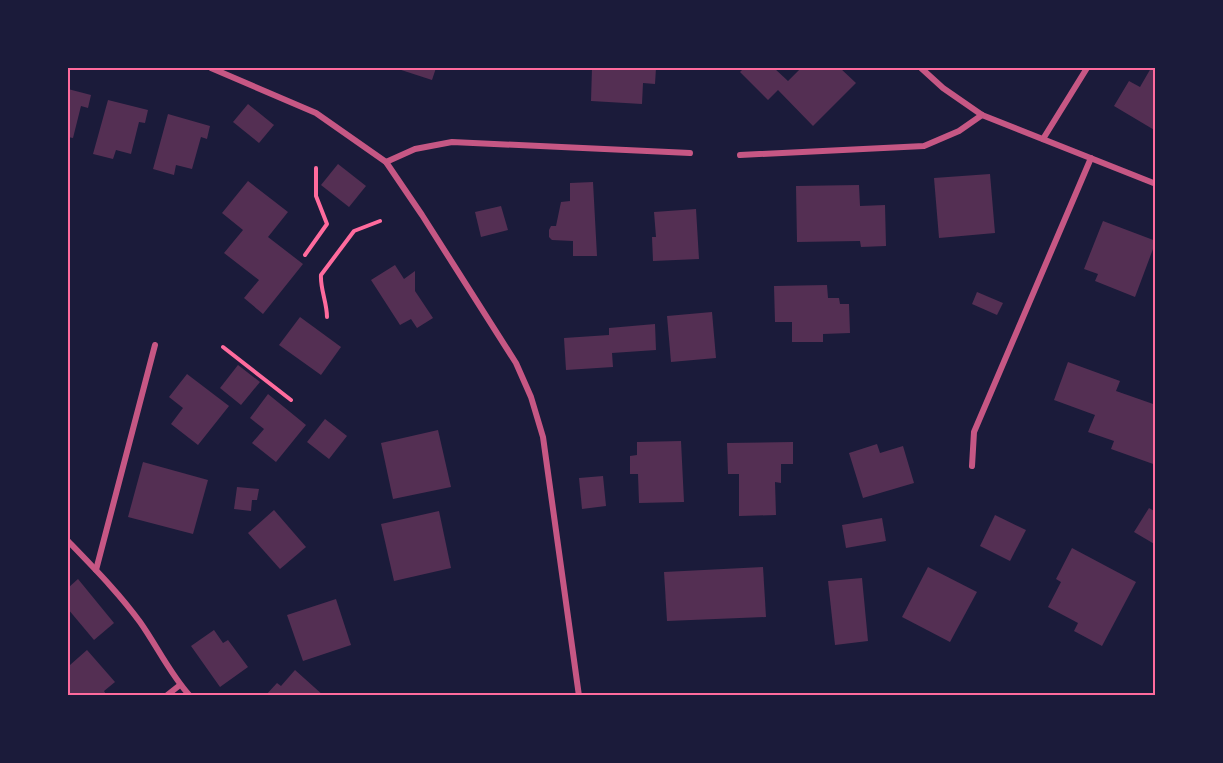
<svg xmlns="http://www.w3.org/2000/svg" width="1223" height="763" font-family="'PT Sans',sans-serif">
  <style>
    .building { fill: #542f53 }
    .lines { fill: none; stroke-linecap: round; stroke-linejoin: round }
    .path { stroke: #ff6b9d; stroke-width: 4 }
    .minor { stroke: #c65784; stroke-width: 6 }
    .neatline { fill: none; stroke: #ff6b9d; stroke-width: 2 }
  </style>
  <rect width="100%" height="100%" fill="#1b1b3a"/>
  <g class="building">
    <path d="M395 68H436L432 80Z"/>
    <path d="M592 68H656L655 84 643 83 642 104 591 101Z"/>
    <path d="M744 68H774L788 81 801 68H840L856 83 813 126 778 90 768 100 740 72Z"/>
    <path d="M1151 68H1156V131L1114 106 1129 81 1140 87Z"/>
    <path d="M68 89 91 95 88 108 81 106 73 138 68 137Z"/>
    <path d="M108 100 148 110 145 123 139 122 131 154 116 150 113 159 93 154Z"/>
    <path d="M248 104 274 125 259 143 233 122Z"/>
    <path d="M168 114 210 126 207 139 201 137 192 169 176 165 174 175 153 169Z"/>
    <path d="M338 164 366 186 349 207 321 185Z"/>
    <path d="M990 174 995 233 939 238 934 178Z"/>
    <path d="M248 181 288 212 268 237 303 264 263 314 244 298 259 280 224 253 243 230 222 213Z"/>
    <path d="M593 182 597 256H573V241L552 240 549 237V230L551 226H556L561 202 570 201V183Z"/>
    <path d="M859 185 860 206 885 205 886 246 861 247 860 241 797 242 796 186Z"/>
    <path d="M501 206 508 230 481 237 475 212Z"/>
    <path d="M696 209 699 259 653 261 652 237H656L654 212Z"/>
    <path d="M1103 221 1156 241 1135 297 1095 281 1098 274 1084 269Z"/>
    <path d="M395 265 404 279 415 271V291L433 318 417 328 411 319 400 325 371 280Z"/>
    <path d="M827 285 828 298H839L840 304H849L850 333 823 334V342H792V322H775L774 286Z"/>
    <path d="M977 292 1003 303 997 315 972 304Z"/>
    <path d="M712 312 716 358 671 362 667 316Z"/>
    <path d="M300 317 341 347 321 375 279 345Z"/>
    <path d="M655 324 656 350 612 353 613 367 566 370 564 338 609 335V328Z"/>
    <path d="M1068 362 1120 381 1116 391 1156 405V465L1111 449 1114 441 1088 432 1095 415 1054 400Z"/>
    <path d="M238 365 260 382 241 405 220 388Z"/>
    <path d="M187 374 229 406 198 445 171 424 183 408 169 397Z"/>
    <path d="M268 394 306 425 276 462 252 443 264 429 250 418Z"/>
    <path d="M325 419 347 436 329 459 307 442Z"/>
    <path d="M438 430 451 487 393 499 381 443Z"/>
    <path d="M681 441 684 502 639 503 638 474H630V456L637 455V442Z"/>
    <path d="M793 442V464H781V483L775 482 776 515 739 516V474H728L727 443Z"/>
    <path d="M877 444 880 453 903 446 914 483 863 498 849 453Z"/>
    <path d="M143 462 208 480 193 534 128 517Z"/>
    <path d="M603 476 606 506 582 509 579 478Z"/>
    <path d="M237 487 259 489 257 500H252L251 511 234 509Z"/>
    <path d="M1149 508 1156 512V545L1134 532Z"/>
    <path d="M274 510 306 547 280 569 248 533Z"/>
    <path d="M439 511 451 568 394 581 381 524Z"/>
    <path d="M995 515 1026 530 1010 561 980 546Z"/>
    <path d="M882 518 886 541 846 548 842 525Z"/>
    <path d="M1072 548 1136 582 1102 646 1074 631 1078 623 1048 607 1061 582 1056 579Z"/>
    <path d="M763 567 766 617 667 621 664 572Z"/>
    <path d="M928 567 977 592 950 642 902 617Z"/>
    <path d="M862 578 868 641 835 645 828 581Z"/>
    <path d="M78 579 114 623 94 640 68 609V588Z"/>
    <path d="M336 599 351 645 303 661 287 615Z"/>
    <path d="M214 630 223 643 228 640 248 667 220 687 191 646Z"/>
    <path d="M87 650 115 682 104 691 107 696H68V662L70 665Z"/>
    <path d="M295 670 324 696H265L277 683 281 686Z"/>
  </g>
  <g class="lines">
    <g class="path">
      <path d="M305 255 327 224 316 196V168"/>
      <path d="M327 317C327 303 320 288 321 275L354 231 380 221"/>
      <path d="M223 347 291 400"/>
    </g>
    <g class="minor">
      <path d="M211 68 316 113 386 162 422 215 516 363 531 397 543 437 579 696"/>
      <path d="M921 68 943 88 982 115 1156 184"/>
      <path d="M1043 139 1087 68"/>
      <path d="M740 155 924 146 959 131 982 115"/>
      <path d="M386 162 415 149 452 142 690 153"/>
      <path d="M972 466 974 432 1091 158"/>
      <path d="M68 541C93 567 119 593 140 622 157 646 170 674 190 696"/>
      <path d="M96 570 155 345"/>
      <path d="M166 696 180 685"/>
    </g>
  </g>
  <rect width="1223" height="763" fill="none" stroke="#1b1b3a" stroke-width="138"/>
  <rect x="69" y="69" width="1085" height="625" class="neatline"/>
</svg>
